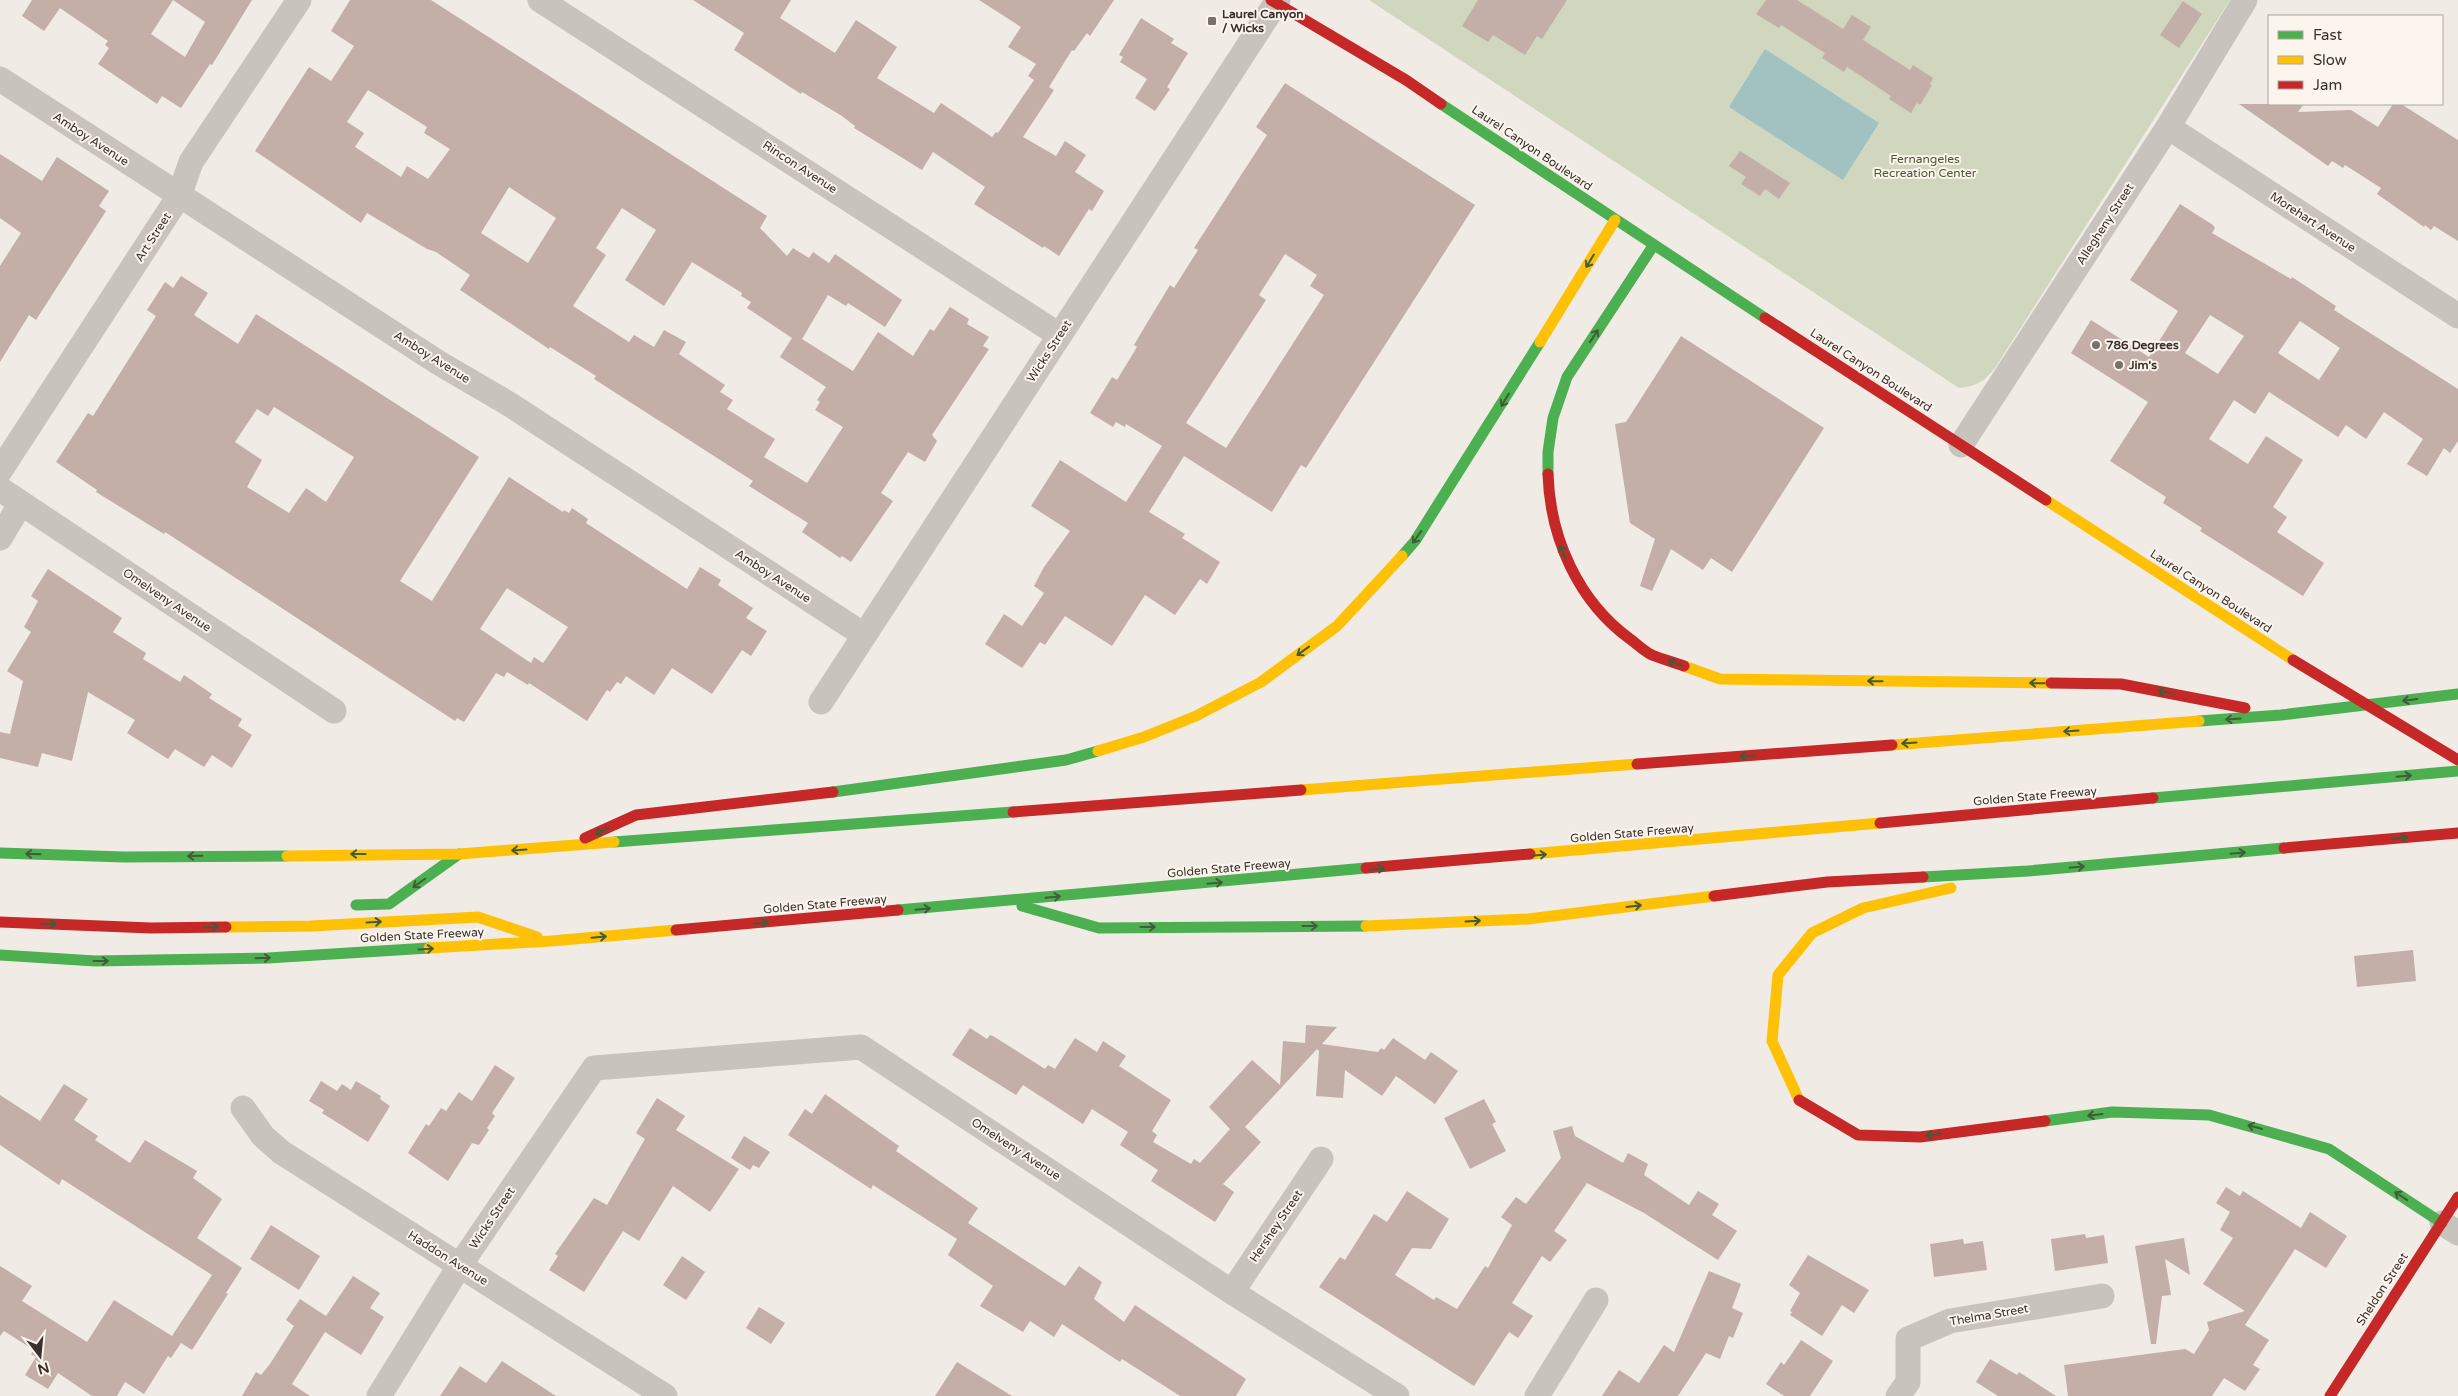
<svg xmlns="http://www.w3.org/2000/svg" width="2458" height="1396" font-family="'Varela Round',sans-serif">
  <style>
    .green { fill: #d1d6bf }
    .water { fill: #a1c2c1 }
    .building { fill: #c3afa7; fill-rule: evenodd }
    .lines { fill: none; stroke-linecap: round; stroke-linejoin: round }
    .street { stroke: #c9c3be; stroke-width: 25 }
    .fast { stroke: #4caf50; stroke-width: 11 }
    .slow { stroke: #ffc107; stroke-width: 11 }
    .jam { stroke: #c62828; stroke-width: 11 }
    .jam-bridge { stroke: #c62828; stroke-width: 11 }
    .oneway { stroke: #415c38 }
    .poi-dot { fill: #7a716c; stroke: #fbf5ee; stroke-width: 2 }
    .labels { text-anchor: middle; stroke-width: 4; stroke-linejoin: round; paint-order: stroke }
    .poi-label { font-size: 12px; font-weight: bold; fill: #3b302b; stroke: #fbf5ee; text-anchor: start }
    .street-label { font-size: 12px; fill: #3b302b; stroke: #fbf5ee }
    .park-label { font-size: 12px; fill: #4a5a2e; stroke: #fbf5ee }
  </style>
  <rect width="100%" height="100%" fill="#f0ebe5"/>
  <path class="green" d="M1369 0H2230L1995 368C1984 382 1976 386 1959 388Z"/>
  <path class="water" d="M1765 49 1879 123 1843 180 1729 107Z"/>
  <g class="building">
    <path d="M32 0H252L212 65 210 64 181 108 162 96 157 104 98 64 109 48 105 45 108 41 60 8 44 31 22 16ZM173 0 205 22 185 57 151 34Z"/>
    <path d="M350 0H431L767 216 760 228 787 256 793 248 809 258 813 252 829 263 835 254 902 300 885 327 848 303 846 306 828 295 802 339 853 371 878 332 913 356 930 329 934 331 950 307 969 319 967 324 989 337 983 346 989 349 932 435 937 441 925 462 908 452 881 493 893 501 851 562 842 556 840 558 802 532 808 523 749 486 753 481 594 379 596 376 550 347 549 349 460 290 470 275 436 252 427 249 367 213 361 223 255 151 309 67 331 81 354 46 331 31ZM368 90 427 127 424 133 450 149 428 179 407 166 401 177 355 147 364 133 347 122ZM509 187 556 218 528 263 481 233ZM622 208 656 230 625 280 664 306 692 262 742 293 741 296 751 302 747 308 792 338 780 357 826 387 817 400 820 402 815 410 843 427 807 483 764 457 775 439 727 409 733 400 720 392 725 385 679 354 686 342 664 330 654 347 634 335 629 342 573 306 606 255 596 248Z"/>
    <path d="M693 0H791L780 18 835 53 856 20 897 47 877 78 934 113 941 103 992 137 996 132 998 133 1034 80 1028 76 1036 64 1008 47 1021 27 979 0H1114L1090 36 1087 33 1074 51 1072 50 1049 87 1054 90 1023 137 1056 156 1065 141 1086 155 1075 172 1104 191 1092 211 1089 209 1059 256 1044 246 1043 248 974 204 985 187 933 152 922 170 854 128 855 126 842 116 802 92 801 94 734 50 744 33Z"/>
    <path d="M1478 0H1567L1542 39 1537 36 1525 55 1493 35 1488 42 1462 26Z"/>
    <path d="M1766 0H1797L1843 29 1852 15 1871 27 1863 40 1910 70 1913 65 1933 78 1930 84 1932 85 1920 105 1917 103 1911 113 1889 99 1891 96 1847 67 1844 72 1822 58 1825 53 1781 25 1779 28 1756 14Z"/>
    <path d="M2183 1 2202 14 2179 48 2160 35Z"/>
    <path d="M1141 18 1174 39 1171 43 1188 53 1167 87 1170 89 1155 111 1135 98 1147 79 1120 62 1123 57 1119 55Z"/>
    <path d="M1285 83 1475 205 1306 468 1301 465 1272 512 1184 456 1149 512 1185 534 1182 538 1220 562 1207 584 1200 579 1175 615 1145 595 1112 646 1065 616 1045 645 1040 642 1022 668 985 644 1004 614 1022 626 1044 593 1034 586 1044 567 1070 531 1031 506 1060 460 1126 502 1162 446 1126 424 1125 427 1116 422 1113 427 1090 413 1112 377 1117 380 1137 347 1134 345 1147 323 1170 285 1174 288 1198 250 1194 248 1267 135 1256 127ZM1285 254 1317 275 1310 286 1324 295 1226 448 1186 423 1266 300 1259 295Z"/>
    <path d="M2239 104H2304L2298 112 2351 110 2378 127 2393 104H2401L2458 140V241L2434 226 2431 230 2425 225 2424 227 2377 194 2381 188 2345 165 2343 168 2332 161 2328 166Z"/>
    <path d="M1740 151 1790 183 1779 199 1765 189 1760 196 1741 184 1746 177 1729 166Z"/>
    <path d="M0 154 42 181 57 157 109 191 99 206 106 211 36 320 29 315 0 362V266L21 233 0 218Z"/>
    <path d="M2180 204 2213 225 2215 228 2212 233 2291 279 2292 277 2336 306 2334 310 2458 389V441L2450 453 2444 448 2427 476 2407 464 2423 439 2384 412 2366 439 2346 425 2338 437 2269 392 2255 414 2234 400 2209 439 2248 464 2266 436 2303 460 2273 507 2287 517 2277 532 2324 563 2303 596 2200 531 2202 528 2163 503 2166 497 2110 461 2148 402 2071 353 2091 320 2149 357 2178 311 2130 280ZM2210 315 2244 336 2218 374 2185 353ZM2300 321 2340 348 2319 380 2278 353Z"/>
    <path d="M181 276 208 293 194 315 238 344 256 314 479 457 400 581 432 601 509 477 563 512 564 510 569 513 572 508 588 519 586 523 687 589 700 567 721 580 718 585 753 608 746 618 767 631 751 656 742 650 712 694 672 668 654 695 626 676 621 684 617 682 610 692 607 690 587 721 529 683 528 685 507 672 504 677 496 673 464 722 457 718 455 721 165 532 164 534 96 492 97 490 56 462 88 413 93 416 156 316 147 310 165 282 173 288ZM274 407 354 457 326 502 306 488 289 513 247 487 262 460 235 442 257 409 268 416ZM507 588 568 627 543 663 534 657 531 663 480 629Z"/>
    <path d="M1681 336 1824 428 1732 572 1711 558 1703 570 1671 549 1652 591 1640 586 1655 539 1630 523 1615 424 1626 422Z"/>
    <path d="M48 569 122 618 113 632 146 653 143 659 180 682 184 675 212 694 209 698 242 719 238 726 252 735 232 768 212 755 204 767 175 749 168 759 127 733 135 720 88 692 72 761 42 753 38 767 0 758V732L10 734 23 681 7 671 31 632 24 627 38 601 31 596Z"/>
    <path d="M2413 950 2416 981 2357 987 2354 956Z"/>
    <path d="M1306 1025 1337 1027 1322 1044 1378 1052 1381 1048 1384 1050 1393 1038 1425 1060 1431 1052 1458 1071 1435 1104 1396 1076 1382 1096 1345 1070 1343 1098 1316 1096 1319 1051 1317 1049 1245 1127 1261 1142 1223 1184 1234 1192 1215 1222 1151 1181 1158 1170 1120 1145 1128 1132 1092 1109 1083 1124 1023 1085 1016 1095 952 1055 970 1028 987 1039 990 1035 993 1036 1045 1069 1048 1065 1055 1069 1075 1038 1097 1052 1103 1041 1126 1056 1119 1066 1171 1100 1152 1131 1157 1135 1153 1142 1191 1164 1194 1159 1200 1163 1230 1129 1209 1107 1252 1060 1280 1085 1283 1041 1305 1043Z"/>
    <path d="M495 1065 515 1078 492 1113 495 1116 487 1128 489 1130 479 1145 472 1143 448 1181 408 1153 426 1124 429 1126 441 1108 446 1111 459 1092 472 1101Z"/>
    <path d="M321 1081 337 1091 342 1084 351 1090 356 1081 381 1096 380 1099 390 1106 368 1142 322 1113 324 1110 309 1101Z"/>
    <path d="M64 1084 88 1099 74 1120 98 1136 95 1140 130 1163 145 1140 197 1171 193 1178 222 1199 197 1238 242 1268 226 1293 228 1294 192 1350 181 1343 171 1358 168 1356 144 1394 125 1382 117 1396H92L58 1373 48 1389 25 1375 36 1357 31 1354 34 1350 4 1331 0 1336V1266L32 1286 22 1301 87 1342 114 1300 172 1336 212 1275 62 1179 59 1185 0 1145V1095L40 1121Z"/>
    <path d="M825 1094 899 1146 896 1151 978 1208 968 1223 1065 1286 1079 1266 1102 1282 1094 1299 1124 1322 1135 1305 1246 1379 1236 1396H1180L1122 1359 1120 1362 1062 1324 1054 1337 1030 1321 1023 1332 980 1306 993 1286 948 1255 957 1239 873 1185 871 1189 788 1135 805 1109 812 1114Z"/>
    <path d="M657 1098 685 1116 676 1130 739 1169 710 1212 673 1186 639 1241 623 1231 584 1292 549 1270 558 1256 555 1254 594 1198 607 1205 645 1139 636 1133Z"/>
    <path d="M1484 1099 1496 1122 1492 1124 1506 1151 1470 1169 1444 1118Z"/>
    <path d="M1572 1126 1575 1136 1623 1163 1628 1153 1648 1164 1644 1175 1689 1205 1698 1191 1719 1204 1712 1215 1737 1231 1718 1260 1644 1213 1587 1183 1554 1231 1567 1240 1550 1262 1542 1256 1512 1303 1533 1316 1518 1338 1509 1332 1474 1386 1319 1287 1340 1257 1345 1260 1374 1214 1387 1222 1407 1191 1449 1219 1431 1249 1412 1248 1395 1275 1434 1300 1436 1297 1457 1309 1485 1266 1488 1268 1512 1225 1501 1217 1516 1197 1526 1204 1561 1158 1553 1131Z"/>
    <path d="M744 1136 770 1152 759 1168 753 1165 750 1170 731 1158Z"/>
    <path d="M2226 1187 2240 1196 2243 1191 2301 1228 2310 1212 2347 1236 2326 1268 2295 1249 2245 1325 2269 1340 2253 1365 2260 1369 2245 1391 2224 1378 2212 1396H2068L2064 1365 2185 1349 2194 1354 2209 1330 2207 1322 2245 1311 2203 1284 2233 1238 2220 1230 2230 1212 2216 1203Z"/>
    <path d="M271 1225 320 1256 299 1290 250 1259Z"/>
    <path d="M2085 1234 2086 1238 2104 1235 2108 1263 2055 1271 2051 1239Z"/>
    <path d="M2184 1238 2190 1275 2165 1259 2171 1295 2162 1296 2156 1344H2151L2135 1246Z"/>
    <path d="M1963 1239 1964 1244 1983 1241 1987 1270 1934 1277 1930 1244Z"/>
    <path d="M1808 1255 1869 1290 1854 1313 1842 1305 1822 1336 1790 1315 1792 1312 1790 1311 1800 1293 1789 1285Z"/>
    <path d="M682 1256 705 1272 686 1300 663 1285Z"/>
    <path d="M1709 1271 1741 1284 1732 1308 1743 1313 1733 1338 1729 1336 1720 1359 1706 1353 1678 1396H1602L1619 1370 1639 1383 1664 1345 1674 1352Z"/>
    <path d="M353 1276 380 1293 370 1308 384 1317 361 1355 325 1332 292 1384 310 1396H242L256 1372 261 1375 270 1364 294 1326 286 1320 300 1299 326 1316Z"/>
    <path d="M759 1307 785 1323 771 1344 746 1328Z"/>
    <path d="M1801 1340 1833 1361 1810 1396H1784L1766 1384 1781 1362 1784 1365Z"/>
    <path d="M1990 1359 2017 1375 2019 1372 2056 1396H1998L1976 1382Z"/>
    <path d="M502 1361 556 1396H440L460 1366 486 1383Z"/>
    <path d="M957 1362 1012 1396H935Z"/>
  </g>
  <g class="lines">
    <g class="street">
      <path d="M540 0 1059 335"/>
      <path d="M0 79 439 363 509 404 864 635"/>
      <path d="M2168 127 2458 316"/>
      <path d="M1961 445 2168 127 2245 0"/>
      <path d="M0 471 179 196 191 162 299 0"/>
      <path d="M0 489 334 711"/>
      <path d="M0 538 21 503"/>
      <path d="M821 702 1278 0"/>
      <path d="M243 1108 263 1136 281 1152 665 1396"/>
      <path d="M2442 1223 2458 1233"/>
      <path d="M1232 1292 1321 1159"/>
      <path d="M379 1396 460 1265 594 1068 861 1047 1232 1292 1397 1396"/>
      <path d="M1537 1396 1596 1300"/>
      <path d="M1898 1396 1908 1382V1339L1950 1321 2102 1296"/>
    </g>
    <g class="fast">
      <path d="M1441 104 1765 318"/>
      <path d="M1548 474V452L1553 418 1567 377 1653 246"/>
      <path d="M1402 556 1415 541 1540 342"/>
      <path d="M2199 721 2281 715 2458 694"/>
      <path d="M833 792 1066 760 1098 751"/>
      <path d="M2153 798 2458 771"/>
      <path d="M614 842 1013 812"/>
      <path d="M0 853 124 857 287 856"/>
      <path d="M1923 877 2028 871 2284 848"/>
      <path d="M356 905 389 904 459 854"/>
      <path d="M1022 906 1099 928 1366 926"/>
      <path d="M898 910 1366 868"/>
      <path d="M0 955 95 961 268 958 429 948"/>
      <path d="M2045 1121 2112 1112 2209 1115 2329 1149 2442 1223"/>
    </g>
    <g class="slow">
      <path d="M1540 342 1615 220"/>
      <path d="M2046 500 2293 660"/>
      <path d="M1684 666 1720 679 2051 683"/>
      <path d="M1892 745 2199 721"/>
      <path d="M1098 751 1144 737 1196 716 1261 682 1337 626 1402 556"/>
      <path d="M1301 790 1637 764"/>
      <path d="M1530 854 1880 823"/>
      <path d="M287 856 459 854 614 842"/>
      <path d="M1366 926 1528 919 1714 896"/>
      <path d="M226 927 311 926 478 917 537 937"/>
      <path d="M429 948 551 941 676 930"/>
      <path d="M1799 1100 1772 1041 1778 975 1812 933 1863 908 1951 888"/>
    </g>
    <g class="jam">
      <path d="M1271 0 1406 80 1441 104"/>
      <path d="M1765 318 2046 500"/>
      <path d="M1548 474C1550 538 1578 601 1630 639 1637 644 1644 651 1652 655 1662 659 1673 662 1684 666"/>
      <path d="M2051 683 2121 684 2245 708"/>
      <path d="M1637 764 1892 745"/>
      <path d="M1013 812 1301 790"/>
      <path d="M1880 823 2153 798"/>
      <path d="M585 838 636 815 833 792"/>
      <path d="M2284 848 2458 833"/>
      <path d="M1366 868 1530 854"/>
      <path d="M1714 896 1827 882 1923 877"/>
      <path d="M0 922 151 928 226 927"/>
      <path d="M676 930 898 910"/>
      <path d="M1799 1100 1858 1135 1920 1137 2045 1121"/>
      <path d="M2330 1396 2458 1197"/>
    </g>
    <path class="jam-bridge" d="M2293 660 2458 760"/>
  </g>
  <defs><path id="oneway-shaft" d="M-6 0H5M1.5-3L5.5 0L1.5 3" fill="none" stroke-width="1.6" stroke-linecap="round" stroke-linejoin="round" transform="scale(1.25)"/></defs>
  <g class="oneway">
    <use href="#oneway-shaft" transform="translate(1590 261) rotate(121)"/>
    <use href="#oneway-shaft" transform="translate(1594 336) rotate(-57)"/>
    <use href="#oneway-shaft" transform="translate(1505 400) rotate(121)"/>
    <use href="#oneway-shaft" transform="translate(1417 537) rotate(125)"/>
    <use href="#oneway-shaft" transform="translate(1563 552) rotate(-112)"/>
    <use href="#oneway-shaft" transform="translate(1303 651) rotate(144)"/>
    <use href="#oneway-shaft" transform="translate(1675 663) rotate(-160)"/>
    <use href="#oneway-shaft" transform="translate(1875 681) rotate(-179)"/>
    <use href="#oneway-shaft" transform="translate(2037 683) rotate(-179)"/>
    <use href="#oneway-shaft" transform="translate(2165 692) rotate(-169)"/>
    <use href="#oneway-shaft" transform="translate(2410 700) rotate(173)"/>
    <use href="#oneway-shaft" transform="translate(2233 719) rotate(176)"/>
    <use href="#oneway-shaft" transform="translate(2071 731) rotate(176)"/>
    <use href="#oneway-shaft" transform="translate(1909 743) rotate(176)"/>
    <use href="#oneway-shaft" transform="translate(1747 756) rotate(176)"/>
    <use href="#oneway-shaft" transform="translate(2404 776) rotate(-5)"/>
    <use href="#oneway-shaft" transform="translate(602 831) rotate(156)"/>
    <use href="#oneway-shaft" transform="translate(2400 838) rotate(-5)"/>
    <use href="#oneway-shaft" transform="translate(519 850) rotate(176)"/>
    <use href="#oneway-shaft" transform="translate(2238 853) rotate(-5)"/>
    <use href="#oneway-shaft" transform="translate(33 854) rotate(-178)"/>
    <use href="#oneway-shaft" transform="translate(358 854) rotate(-180)"/>
    <use href="#oneway-shaft" transform="translate(1539 855) rotate(-5)"/>
    <use href="#oneway-shaft" transform="translate(195 856) rotate(179)"/>
    <use href="#oneway-shaft" transform="translate(2077 867) rotate(-5)"/>
    <use href="#oneway-shaft" transform="translate(1377 869) rotate(-5)"/>
    <use href="#oneway-shaft" transform="translate(419 883) rotate(145)"/>
    <use href="#oneway-shaft" transform="translate(1215 883) rotate(-5)"/>
    <use href="#oneway-shaft" transform="translate(1053 897) rotate(-5)"/>
    <use href="#oneway-shaft" transform="translate(1634 906) rotate(-7)"/>
    <use href="#oneway-shaft" transform="translate(923 909) rotate(-5)"/>
    <use href="#oneway-shaft" transform="translate(1473 921) rotate(-3)"/>
    <use href="#oneway-shaft" transform="translate(374 922) rotate(-3)"/>
    <use href="#oneway-shaft" transform="translate(761 923) rotate(-5)"/>
    <use href="#oneway-shaft" transform="translate(49 924) rotate(2)"/>
    <use href="#oneway-shaft" transform="translate(1310 926)"/>
    <use href="#oneway-shaft" transform="translate(211 927) rotate(-1)"/>
    <use href="#oneway-shaft" transform="translate(1148 927)"/>
    <use href="#oneway-shaft" transform="translate(599 937) rotate(-5)"/>
    <use href="#oneway-shaft" transform="translate(426 949) rotate(-3)"/>
    <use href="#oneway-shaft" transform="translate(263 958) rotate(-2)"/>
    <use href="#oneway-shaft" transform="translate(101 961)"/>
    <use href="#oneway-shaft" transform="translate(2095 1115) rotate(173)"/>
    <use href="#oneway-shaft" transform="translate(2255 1127) rotate(-165)"/>
    <use href="#oneway-shaft" transform="translate(1933 1135) rotate(173)"/>
    <use href="#oneway-shaft" transform="translate(2401 1196) rotate(-147)"/>
  </g>
  <g class="poi-dot">
    <rect x="1207" y="16" width="10" height="10" rx="2.5"/>
    <circle cx="2096" cy="345" r="5"/>
    <circle cx="2119" cy="365" r="5"/>
  </g>
  <g class="labels">
    <g class="poi-label">
      <text x="1222" y="18">Laurel Canyon<tspan x="1222" dy="14">/ Wicks</tspan></text>
      <text x="2106" y="349">786 Degrees</text>
      <text x="2129" y="369">Jim's</text>
    </g>
    <g class="street-label">
      <text transform="translate(91 139) rotate(33)" y="4">Amboy Avenue</text>
      <text transform="translate(1532 148) rotate(34)" y="4">Laurel Canyon Boulevard</text>
      <text transform="translate(800 167) rotate(33)" y="4">Rincon Avenue</text>
      <text transform="translate(2313 222) rotate(33)" y="4">Morehart Avenue</text>
      <text transform="translate(2105 224) rotate(-57)" y="4">Allegheny Street</text>
      <text transform="translate(153 237) rotate(-57)" y="4">Art Street</text>
      <text transform="translate(1049 351) rotate(-57)" y="4">Wicks Street</text>
      <text transform="translate(432 357) rotate(32)" y="4">Amboy Avenue</text>
      <text transform="translate(1871 370) rotate(33)" y="4">Laurel Canyon Boulevard</text>
      <text transform="translate(773 576) rotate(33)" y="4">Amboy Avenue</text>
      <text transform="translate(2211 591) rotate(33)" y="4">Laurel Canyon Boulevard</text>
      <text transform="translate(167 600) rotate(34)" y="4">Omelveny Avenue</text>
      <text transform="translate(2035 796) rotate(-5)" y="4">Golden State Freeway</text>
      <text transform="translate(1632 833) rotate(-5)" y="4">Golden State Freeway</text>
      <text transform="translate(1229 868) rotate(-5)" y="4">Golden State Freeway</text>
      <text transform="translate(825 904) rotate(-5)" y="4">Golden State Freeway</text>
      <text transform="translate(422 935) rotate(-3)" y="4">Golden State Freeway</text>
      <text transform="translate(1016 1149) rotate(33)" y="4">Omelveny Avenue</text>
      <text transform="translate(492 1218) rotate(-56)" y="4">Wicks Street</text>
      <text transform="translate(1276 1226) rotate(-56)" y="4">Hershey Street</text>
      <text transform="translate(448 1258) rotate(32)" y="4">Haddon Avenue</text>
      <text transform="translate(2382 1289) rotate(-57)" y="4">Sheldon Street</text>
      <text transform="translate(1989 1315) rotate(-10)" y="4">Thelma Street</text>
    </g>
    <g class="park-label">
      <text x="1925" y="163">Fernangeles<tspan x="1925" dy="14">Recreation Center</tspan></text>
    </g>
  </g>
  <rect x="2268" y="15" width="175" height="90" fill="#fbf5ee" stroke="#aea6a0"/>
  <rect x="2278" y="31" width="25" height="8" fill="#4caf50" stroke="#aea6a0"/>
  <text x="2313" y="40" font-size="15" fill="#3b302b">Fast</text>
  <rect x="2278" y="56" width="25" height="8" fill="#ffc107" stroke="#aea6a0"/>
  <text x="2313" y="65" font-size="15" fill="#3b302b">Slow</text>
  <rect x="2278" y="81" width="25" height="8" fill="#c62828" stroke="#aea6a0"/>
  <text x="2313" y="90" font-size="15" fill="#3b302b">Jam</text>
  <g transform="translate(40 1356) rotate(164)" stroke="#fbf5ee" stroke-width="4" paint-order="stroke">
  <path d="M0-4L9 19L0 12L-9 19Z" fill="#3b302b"/>
  <text y="-8" font-size="14" font-weight="bold" text-anchor="middle" fill="#3b302b">N</text>
  </g>
</svg>
